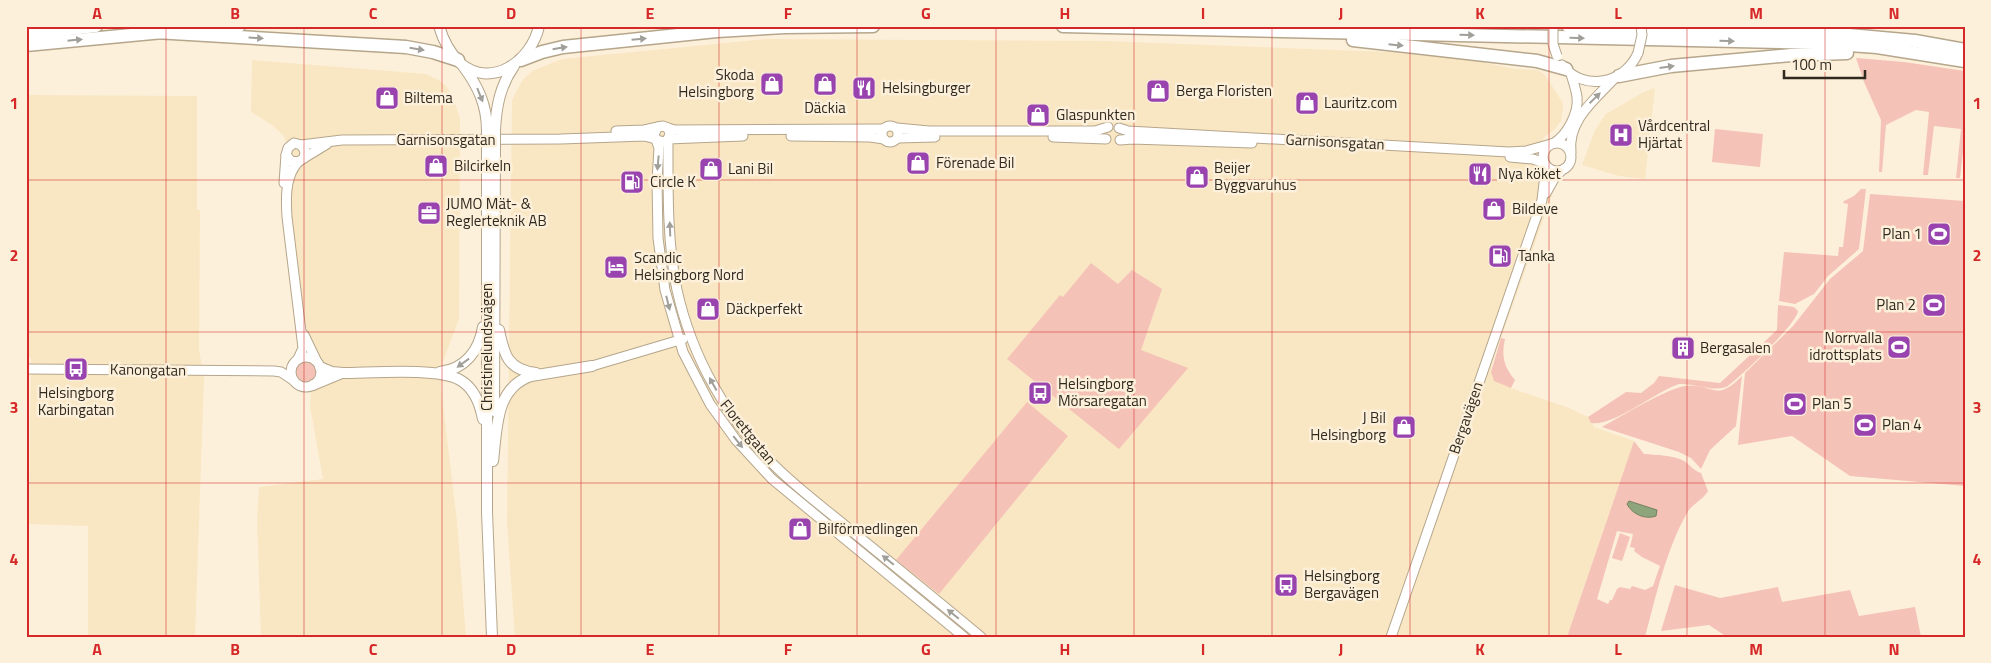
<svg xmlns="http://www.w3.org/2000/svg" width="1991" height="663" font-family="'Titillium Web',sans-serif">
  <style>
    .built { fill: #f9e6c3 }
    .green { fill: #f5c2b7; fill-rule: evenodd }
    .water { fill: #8ea57b; stroke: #72805f }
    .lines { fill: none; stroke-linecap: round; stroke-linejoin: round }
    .minor-casing { stroke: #b5a68c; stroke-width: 11 }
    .major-casing { stroke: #b5a68c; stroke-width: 12 }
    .highway-casing { stroke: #b5a68c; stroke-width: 15 }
    .minor { stroke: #fff; stroke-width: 9 }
    .major { stroke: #fff; stroke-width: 10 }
    .highway { stroke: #fff; stroke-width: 12 }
    .minor-bridge-casing { stroke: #b5a68c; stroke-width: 11; stroke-linecap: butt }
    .major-bridge-casing { stroke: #b5a68c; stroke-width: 12; stroke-linecap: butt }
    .minor-bridge { stroke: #fff; stroke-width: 9 }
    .major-bridge { stroke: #fff; stroke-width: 10 }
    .oneway { fill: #a19f9a }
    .grid { fill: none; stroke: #d62828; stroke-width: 1; stroke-opacity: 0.55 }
    .labels { text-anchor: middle; stroke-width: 5; stroke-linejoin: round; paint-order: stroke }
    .poi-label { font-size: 15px; fill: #2f291f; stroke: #fdf0da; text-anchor: start }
    .street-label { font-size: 15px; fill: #2f291f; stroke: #fdf0da }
    .neatline { fill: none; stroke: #d62828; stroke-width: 2 }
    .grid-label { font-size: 16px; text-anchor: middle; font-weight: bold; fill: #d62828 }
  </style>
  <rect width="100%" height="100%" fill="#fdf0da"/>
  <g class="built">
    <path d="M766 39 1104 41 1388 52 1476 61 1515 69 1538 70 1545 75 1563 103V108L1561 121 1554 130 1544 137 1536 157 1539 169 1556 184 1492 363 1491 372 1495 381 1511 388 1569 408 1588 417 1594 427 1634 441 1567 637H515L507 522 512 100 522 81 532 71 562 59Z"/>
    <path d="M252 60 426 74 440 81 447 87 456 106 460 119 459 319 443 361 441 388 457 522 466 637H261L257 519 259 487 323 479 310 406 311 393 312 389 339 376 322 365 301 323 289 215 293 158 283 135 272 125 251 112Z"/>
    <path d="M1655 88 1645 179 1619 176 1582 165 1595 130 1606 114 1644 92Z"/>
    <path d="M26 95 197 96V210H200L199 350 204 378 195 637H88V526L29 524 31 358 26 357Z"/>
  </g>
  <g class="green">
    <path d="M1856 58 1904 62 1965 71V134L1960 178H1956L1961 129 1934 126 1928 175H1923L1929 112 1916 110 1886 125 1882 172H1879L1881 120 1864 82Z"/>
    <path d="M1715 129 1763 134 1760 167 1712 162Z"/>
    <path d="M1861 189H1866L1859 249 1828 276 1814 294 1795 304 1779 301 1784 252 1838 256 1839 247H1843L1848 204 1843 203 1844 201 1854 196Z"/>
    <path d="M1870 194 1965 201V486L1850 476 1792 436 1738 445 1745 373 1793 326 1830 279 1863 251Z"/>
    <path d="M1091 263 1118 284 1132 270 1162 289 1141 350 1188 368 1119 449 1007 359 1060 295 1063 297Z"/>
    <path d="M1778 305 1794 307 1798 311C1796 325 1741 376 1728 386 1713 393 1695 383 1679 384 1655 392 1613 427 1591 423L1588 417 1626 392 1641 393 1654 383 1659 376 1720 383 1777 330Z"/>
    <path d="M1501 338 1505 339C1501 356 1504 367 1515 380L1511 388 1494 381 1491 372Z"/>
    <circle cx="306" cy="372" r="11"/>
    <path d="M1742 376 1736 426 1710 450 1701 469 1691 458 1679 452 1602 427C1618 418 1669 387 1686 386 1715 384 1715 403 1742 376Z"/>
    <path d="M1027 402 1068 436 939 594 896 560Z"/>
    <path d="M1634 441 1644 454C1657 455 1673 455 1684 461 1690 465 1694 471 1701 473L1708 491C1703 500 1692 504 1687 513 1666 550 1656 596 1645 637H1567ZM1617 531 1633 534 1630 547 1635 548 1634 551 1642 557 1660 566 1653 586 1645 590 1632 586 1630 589 1620 587 1617 589 1612 600H1610L1608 604 1597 599Z"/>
    <path d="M1620 533 1630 537 1622 561 1612 558Z"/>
    <path d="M1675 585 1720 598 1778 587 1782 602 1850 590 1859 616 1915 607 1921 637H1727L1709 625 1661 631Z"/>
  </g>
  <path class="water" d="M1629 501 1657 510 1656 516C1645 520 1632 514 1627 504Z"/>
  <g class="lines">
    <g class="minor-casing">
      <g id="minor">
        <path d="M1562 65C1585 93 1625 83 1638 53"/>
        <circle cx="890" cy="134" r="8"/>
        <path d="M668 128 675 130 883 129"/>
        <path d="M897 128 929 131H1095L1108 127"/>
        <path d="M1119 128 1128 131 1509 152 1526 151 1551 144"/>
        <path d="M616 131 644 130 658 127"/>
        <path d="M791 136 870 137 884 139"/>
        <path d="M1053 137 1106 139"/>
        <path d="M898 138 935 137"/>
        <path d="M668 139 743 136"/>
        <path d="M657 140 664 142 668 139 670 134 668 128 663 126 658 127 654 134 659 148 657 181 658 238 665 290 683 352 710 404 736 440 772 479 964 637"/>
        <path d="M668 140C668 189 667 242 677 290 692 357 726 418 775 466 799 490 827 510 853 532 896 567 939 602 981 637"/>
        <path d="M1120 140 1132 139 1252 143"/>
        <circle cx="1557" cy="157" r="14"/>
        <path d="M1554 143C1567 135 1579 113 1577 97 1576 89 1573 81 1571 74"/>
        <path d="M301 145 342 140 561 139 644 136 656 139"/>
        <path d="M1571 153C1567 121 1594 100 1614 79"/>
        <path d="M1510 157 1533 159 1544 163"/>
        <path d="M304 158 327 144"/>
        <path d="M298 162 291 161 286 155 288 148 294 143 301 145 305 151 304 158C300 161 297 162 295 166 285 180 286 201 287 217L303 348 298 359"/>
        <path d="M284 183 286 155"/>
        <path d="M1546 193 1555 177 1561 171"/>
        <path d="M304 335 317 362"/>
        <circle cx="306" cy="372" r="15"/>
        <path d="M592 366 683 339"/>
        <path d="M26 369 274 371 281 372 293 380"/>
        <path d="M1391 637 1537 215 1542 200 1546 166"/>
      </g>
    </g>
    <g class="major-casing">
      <g id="major">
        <path d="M439 26C443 40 450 53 460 63 492 90 532 60 539 26"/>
        <path d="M463 66C478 86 487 105 487 131"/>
        <path d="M495 131C496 107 500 86 514 66"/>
        <path d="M487 145V512L492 637"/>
        <path d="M499 330C504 355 508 370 536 373"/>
        <path d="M320 367 332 372 343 373C370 373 438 367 460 380 474 388 480 403 483 419"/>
        <path d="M440 372C465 369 479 351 483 327"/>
        <path d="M313 385 342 373"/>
        <path d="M494 411 495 145"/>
        <path d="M493 461C497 429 495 388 531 376L592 366"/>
      </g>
    </g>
    <g class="highway-casing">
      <g id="highway">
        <path d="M1063 26 1821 43 1877 47 1965 61"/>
        <path d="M1568 26 1816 32 1915 41 1965 50"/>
        <path d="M208 28 239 26"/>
        <path d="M155 32 406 47 433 52 458 60"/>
        <path d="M26 34 96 26"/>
        <path d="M1353 40 1537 61 1566 69"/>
        <path d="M26 45 163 32"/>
        <path d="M521 60 542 52 563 47 717 31 785 27 873 26"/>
        <path d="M1619 76 1671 66 1791 55 1847 53"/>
      </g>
    </g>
    <use href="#minor" class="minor"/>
    <use href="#major" class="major"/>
    <use href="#highway" class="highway"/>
    <g class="minor-bridge-casing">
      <g id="minor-bridge">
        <path d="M1553 26V44L1557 56"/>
        <path d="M1638 53 1642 35 1641 26"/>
      </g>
    </g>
    <g class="major-bridge-casing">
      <g id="major-bridge">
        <path d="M487 131V145"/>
        <path d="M495 145V131"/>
      </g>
    </g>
    <use href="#minor-bridge" class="minor-bridge"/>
    <use href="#major-bridge" class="major-bridge"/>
  </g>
  <defs><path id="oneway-solid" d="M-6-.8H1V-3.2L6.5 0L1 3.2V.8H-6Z" transform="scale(1.25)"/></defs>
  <g class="oneway">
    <use href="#oneway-solid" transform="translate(1467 35) rotate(1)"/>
    <use href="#oneway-solid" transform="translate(256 38) rotate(3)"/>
    <use href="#oneway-solid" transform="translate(1577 38) rotate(1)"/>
    <use href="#oneway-solid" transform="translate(639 39) rotate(-5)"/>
    <use href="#oneway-solid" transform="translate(75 40) rotate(-6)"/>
    <use href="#oneway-solid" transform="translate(1727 41) rotate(1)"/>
    <use href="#oneway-solid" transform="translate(1396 45) rotate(6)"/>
    <use href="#oneway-solid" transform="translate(560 48) rotate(-9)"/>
    <use href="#oneway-solid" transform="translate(417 49) rotate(9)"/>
    <use href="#oneway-solid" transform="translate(1667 67) rotate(-8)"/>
    <use href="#oneway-solid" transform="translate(480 95) rotate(68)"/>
    <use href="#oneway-solid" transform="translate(1595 98) rotate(-44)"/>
    <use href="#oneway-solid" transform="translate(658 163) rotate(95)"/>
    <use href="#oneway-solid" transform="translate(670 229) rotate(-92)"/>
    <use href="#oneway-solid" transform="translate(668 303) rotate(76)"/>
    <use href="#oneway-solid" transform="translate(463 363) rotate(144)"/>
    <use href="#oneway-solid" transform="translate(713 384) rotate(-119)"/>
    <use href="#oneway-solid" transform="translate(738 442) rotate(51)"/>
    <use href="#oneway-solid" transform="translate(888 560) rotate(-141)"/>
    <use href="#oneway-solid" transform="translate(953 614) rotate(-141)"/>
  </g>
  <path class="grid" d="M166 26V637M304 26V637M442 26V637M581 26V637M719 26V637M857 26V637M996 26V637M1134 26V637M1272 26V637M1410 26V637M1549 26V637M1687 26V637M1825 26V637M26 180H1965M26 332H1965M26 483H1965"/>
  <defs>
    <g id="shop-square" transform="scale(1.25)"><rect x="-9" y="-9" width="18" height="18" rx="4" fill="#9943af" stroke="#fdf0da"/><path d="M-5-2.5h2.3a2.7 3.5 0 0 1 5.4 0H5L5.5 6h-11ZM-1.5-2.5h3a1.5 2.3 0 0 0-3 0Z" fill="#fff"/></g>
    <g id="restaurant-square" transform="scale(1.25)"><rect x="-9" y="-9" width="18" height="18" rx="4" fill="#9943af" stroke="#fdf0da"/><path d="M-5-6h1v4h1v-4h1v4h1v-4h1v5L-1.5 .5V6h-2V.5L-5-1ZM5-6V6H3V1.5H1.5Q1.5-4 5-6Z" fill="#fff"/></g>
    <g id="hospital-square" transform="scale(1.25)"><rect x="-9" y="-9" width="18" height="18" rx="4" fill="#9943af" stroke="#fdf0da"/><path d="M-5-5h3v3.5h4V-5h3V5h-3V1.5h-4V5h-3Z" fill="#fff"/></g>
    <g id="fuel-square" transform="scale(1.25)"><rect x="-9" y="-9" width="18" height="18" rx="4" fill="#9943af" stroke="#fdf0da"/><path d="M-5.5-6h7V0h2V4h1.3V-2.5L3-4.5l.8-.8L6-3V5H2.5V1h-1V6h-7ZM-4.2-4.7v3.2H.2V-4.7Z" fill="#fff"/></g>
    <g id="office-square" transform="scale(1.25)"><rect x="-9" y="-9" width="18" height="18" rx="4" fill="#9943af" stroke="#fdf0da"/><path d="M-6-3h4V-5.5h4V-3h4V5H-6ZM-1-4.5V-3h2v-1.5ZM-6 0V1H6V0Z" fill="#fff"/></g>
    <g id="stadium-square" transform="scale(1.25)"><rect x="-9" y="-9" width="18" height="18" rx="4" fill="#9943af" stroke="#fdf0da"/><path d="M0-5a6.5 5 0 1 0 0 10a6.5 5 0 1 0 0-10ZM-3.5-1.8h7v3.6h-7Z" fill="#fff"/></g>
    <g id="hotel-square" transform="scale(1.25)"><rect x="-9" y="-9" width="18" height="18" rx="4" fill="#9943af" stroke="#fdf0da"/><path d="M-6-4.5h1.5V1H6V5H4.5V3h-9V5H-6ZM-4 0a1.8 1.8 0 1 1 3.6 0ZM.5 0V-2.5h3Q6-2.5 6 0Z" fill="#fff"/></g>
    <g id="building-square" transform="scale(1.25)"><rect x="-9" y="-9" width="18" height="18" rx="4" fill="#9943af" stroke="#fdf0da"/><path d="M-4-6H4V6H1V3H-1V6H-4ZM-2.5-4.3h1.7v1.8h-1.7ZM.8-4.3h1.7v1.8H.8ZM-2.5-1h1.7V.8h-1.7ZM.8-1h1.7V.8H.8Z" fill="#fff"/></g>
    <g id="bus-square" transform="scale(1.25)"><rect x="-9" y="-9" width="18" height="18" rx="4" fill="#9943af" stroke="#fdf0da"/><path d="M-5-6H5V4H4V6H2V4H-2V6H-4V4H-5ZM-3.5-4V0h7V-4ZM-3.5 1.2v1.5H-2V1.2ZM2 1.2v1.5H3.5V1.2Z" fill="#fff"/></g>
  </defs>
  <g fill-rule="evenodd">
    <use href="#shop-square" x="772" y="84"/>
    <use href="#shop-square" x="825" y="84"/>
    <use href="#restaurant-square" x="864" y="88"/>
    <use href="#shop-square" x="1158" y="91"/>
    <use href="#shop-square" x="387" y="98"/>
    <use href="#shop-square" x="1307" y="103"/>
    <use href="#shop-square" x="1038" y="115"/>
    <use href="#hospital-square" x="1621" y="135"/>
    <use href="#shop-square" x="918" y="163"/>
    <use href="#shop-square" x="436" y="166"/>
    <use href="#shop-square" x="711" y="169"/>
    <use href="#restaurant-square" x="1480" y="174"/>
    <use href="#shop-square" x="1197" y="177"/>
    <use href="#fuel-square" x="632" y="182"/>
    <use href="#shop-square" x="1494" y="209"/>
    <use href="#office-square" x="429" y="213"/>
    <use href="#stadium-square" x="1939" y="234"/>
    <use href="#fuel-square" x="1500" y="256"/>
    <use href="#hotel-square" x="616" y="267"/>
    <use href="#stadium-square" x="1934" y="305"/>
    <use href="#shop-square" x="708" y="309"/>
    <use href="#stadium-square" x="1899" y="347"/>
    <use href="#building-square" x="1683" y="348"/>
    <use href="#bus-square" x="76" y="369"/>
    <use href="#bus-square" x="1040" y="393"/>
    <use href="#stadium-square" x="1795" y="404"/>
    <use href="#stadium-square" x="1865" y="425"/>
    <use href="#shop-square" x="1404" y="427"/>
    <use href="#shop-square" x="800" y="529"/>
    <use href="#bus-square" x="1286" y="585"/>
  </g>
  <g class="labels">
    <g class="poi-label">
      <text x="754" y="80" text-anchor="end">Skoda<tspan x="754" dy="17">Helsingborg</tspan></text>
      <text x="882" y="93">Helsingburger</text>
      <text x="1176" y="96">Berga Floristen</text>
      <text x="404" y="103">Biltema</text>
      <text x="1324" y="108">Lauritz.com</text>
      <text x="825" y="113" text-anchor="middle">Däckia</text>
      <text x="1056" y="120">Glaspunkten</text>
      <text x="1638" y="131">Vårdcentral<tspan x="1638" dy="17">Hjärtat</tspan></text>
      <text x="936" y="168">Förenade Bil</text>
      <text x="454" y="171">Bilcirkeln</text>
      <text x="1214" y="173">Beijer<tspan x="1214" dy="17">Byggvaruhus</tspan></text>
      <text x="728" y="174">Lani Bil</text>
      <text x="1498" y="179">Nya köket</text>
      <text x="650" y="187">Circle K</text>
      <text x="446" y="209">JUMO Mät- &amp;<tspan x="446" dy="17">Reglerteknik AB</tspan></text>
      <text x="1512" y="214">Bildeve</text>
      <text x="1922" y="239" text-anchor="end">Plan 1</text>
      <text x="1518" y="261">Tanka</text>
      <text x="634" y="263">Scandic<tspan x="634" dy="17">Helsingborg Nord</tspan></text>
      <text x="1916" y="310" text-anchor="end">Plan 2</text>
      <text x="726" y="314">Däckperfekt</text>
      <text x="1882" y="343" text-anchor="end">Norrvalla<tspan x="1882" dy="17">idrottsplats</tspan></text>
      <text x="1700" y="353">Bergasalen</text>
      <text x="1058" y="389">Helsingborg<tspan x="1058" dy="17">Mörsaregatan</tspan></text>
      <text x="76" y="398" text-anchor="middle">Helsingborg<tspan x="76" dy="17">Karbingatan</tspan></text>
      <text x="1812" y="409">Plan 5</text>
      <text x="1386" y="423" text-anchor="end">J Bil<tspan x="1386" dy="17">Helsingborg</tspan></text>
      <text x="1882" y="430">Plan 4</text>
      <text x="818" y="534">Bilförmedlingen</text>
      <text x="1304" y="581">Helsingborg<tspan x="1304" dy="17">Bergavägen</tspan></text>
    </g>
    <g class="street-label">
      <text x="446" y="145">Garnisonsgatan</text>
      <text transform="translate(1335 142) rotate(3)" y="5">Garnisonsgatan</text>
      <text transform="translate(487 347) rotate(-90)" y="5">Christinelundsvägen</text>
      <text transform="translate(148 370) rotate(1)" y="5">Kanongatan</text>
      <text transform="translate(1466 418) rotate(-71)" y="5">Bergavägen</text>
      <text transform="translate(748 432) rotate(51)" y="5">Florettgatan</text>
    </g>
  </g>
  <rect width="1991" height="663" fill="none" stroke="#fdf0da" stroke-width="55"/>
  <path d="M1784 70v8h81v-8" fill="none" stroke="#2f291f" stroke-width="2.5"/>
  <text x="1791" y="70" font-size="15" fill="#2f291f" stroke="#fdf0da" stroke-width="4" paint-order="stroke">100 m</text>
  <rect x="28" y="28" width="1936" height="608" class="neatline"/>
  <g class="grid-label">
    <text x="97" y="19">A</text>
    <text x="235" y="19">B</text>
    <text x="373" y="19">C</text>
    <text x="511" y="19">D</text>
    <text x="650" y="19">E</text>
    <text x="788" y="19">F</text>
    <text x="926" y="19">G</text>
    <text x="1065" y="19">H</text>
    <text x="1203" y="19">I</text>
    <text x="1341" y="19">J</text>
    <text x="1480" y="19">K</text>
    <text x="1618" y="19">L</text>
    <text x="1756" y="19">M</text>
    <text x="1894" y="19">N</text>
    <text x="14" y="109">1</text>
    <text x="1977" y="109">1</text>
    <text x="14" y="261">2</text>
    <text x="1977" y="261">2</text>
    <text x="14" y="413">3</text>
    <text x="1977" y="413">3</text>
    <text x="14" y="565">4</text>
    <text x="1977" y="565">4</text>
    <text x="97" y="655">A</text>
    <text x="235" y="655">B</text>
    <text x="373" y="655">C</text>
    <text x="511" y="655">D</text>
    <text x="650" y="655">E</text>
    <text x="788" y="655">F</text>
    <text x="926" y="655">G</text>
    <text x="1065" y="655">H</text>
    <text x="1203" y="655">I</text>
    <text x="1341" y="655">J</text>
    <text x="1480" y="655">K</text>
    <text x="1618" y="655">L</text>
    <text x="1756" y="655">M</text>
    <text x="1894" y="655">N</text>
  </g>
</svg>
